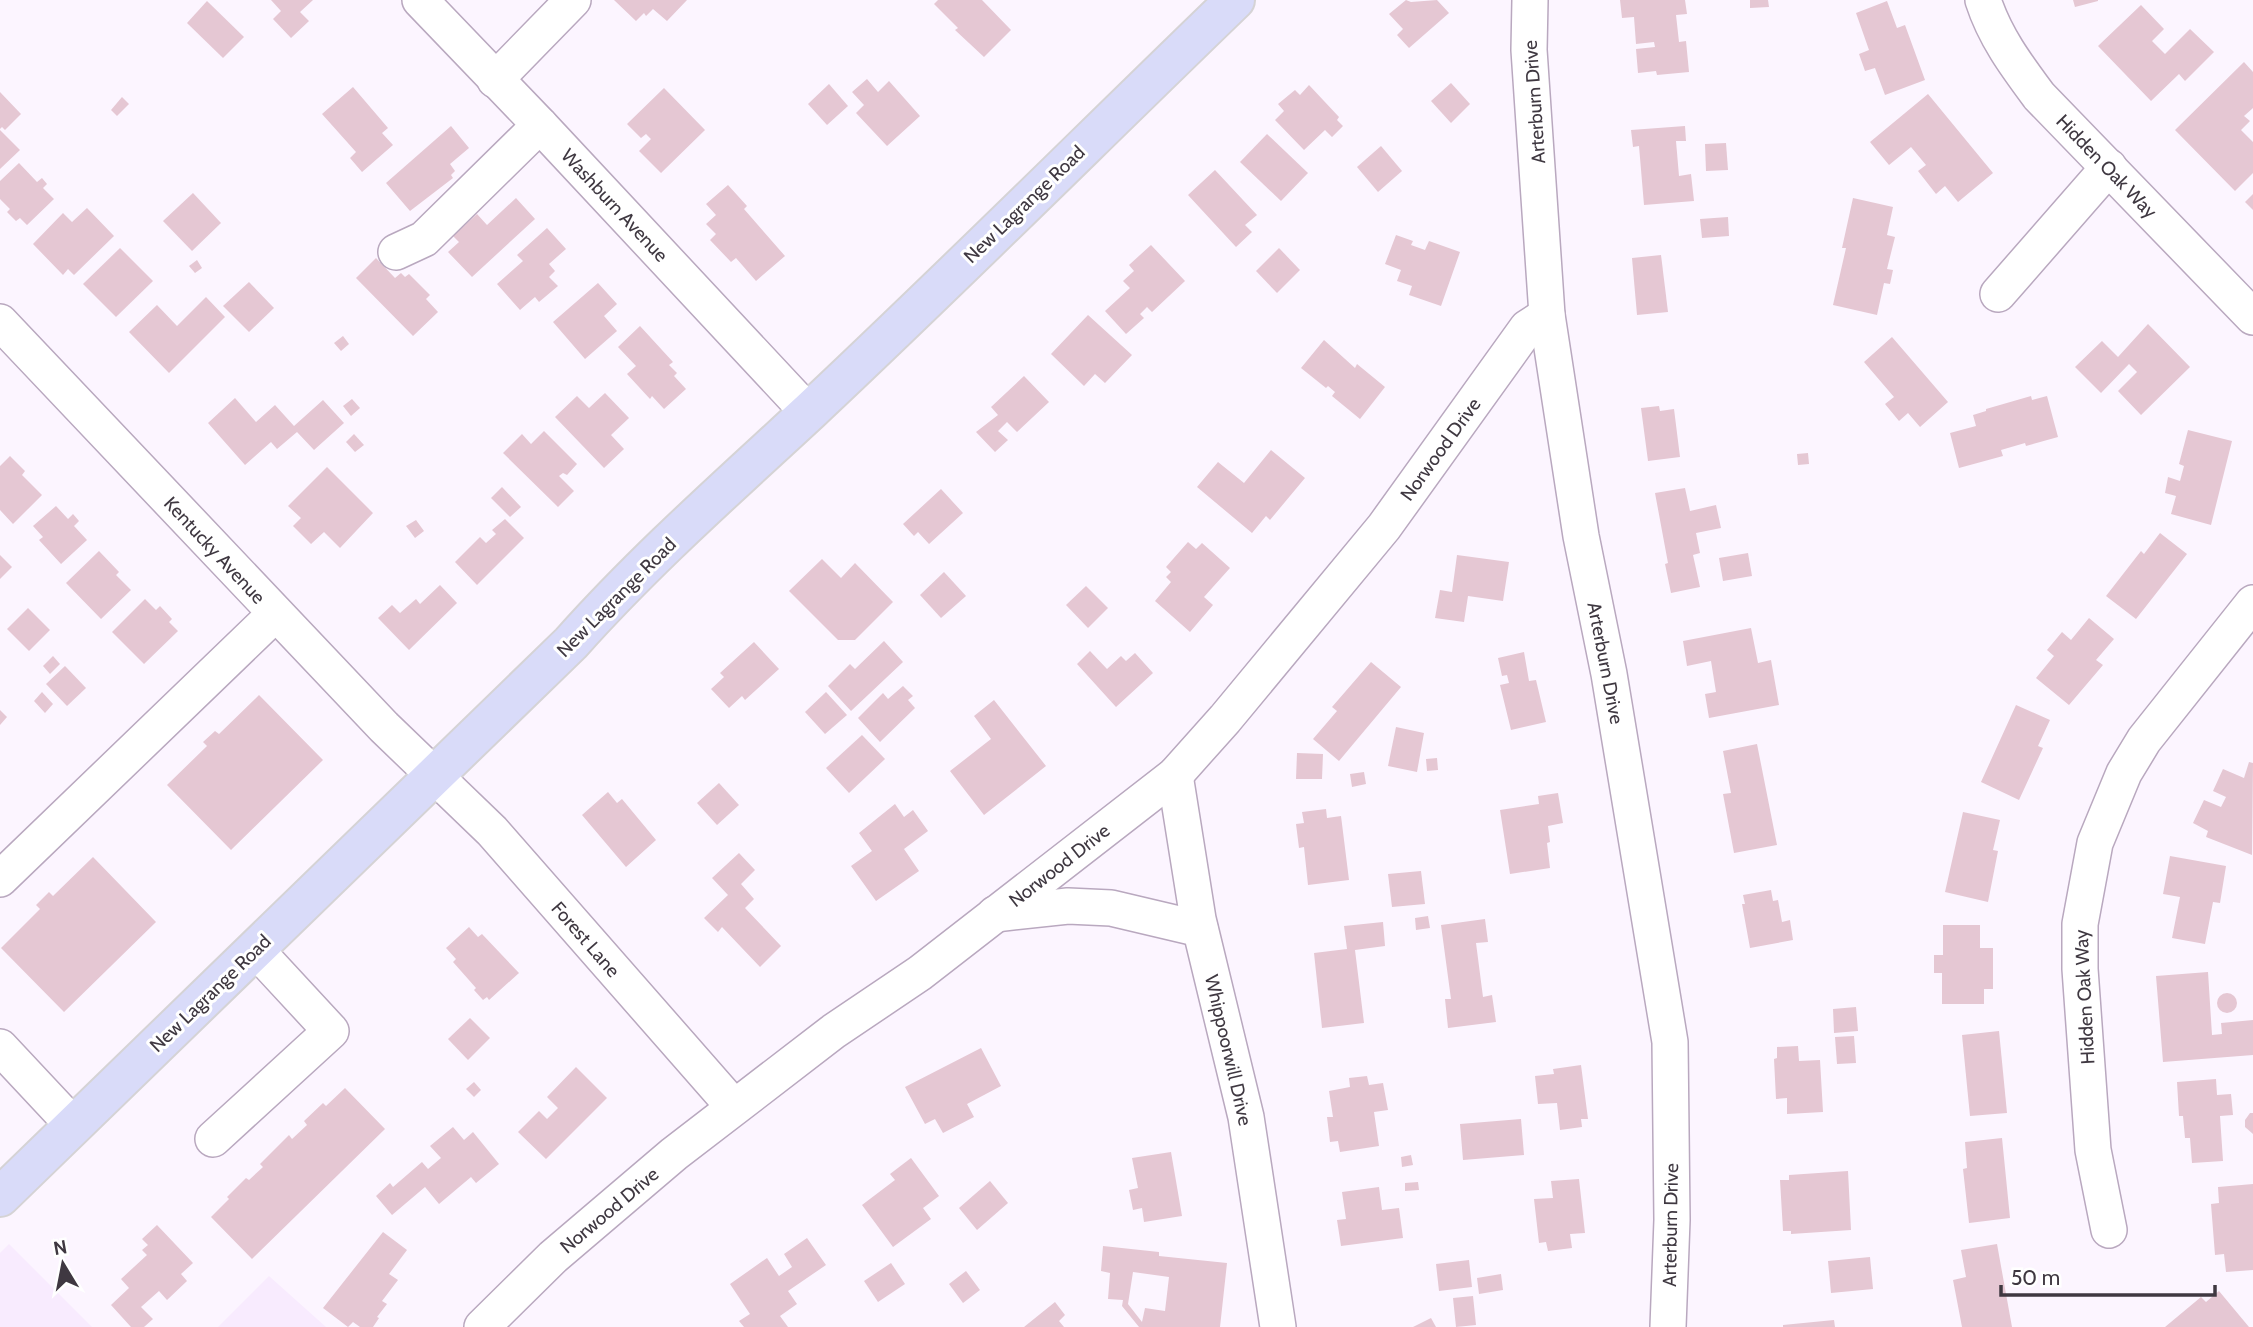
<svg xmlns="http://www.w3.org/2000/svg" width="2253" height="1327" font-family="Cabin,sans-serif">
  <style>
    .built { fill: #f8ebfe }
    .building { fill: #e5c7d3; fill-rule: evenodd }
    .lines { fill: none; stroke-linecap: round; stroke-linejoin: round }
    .minor-casing { stroke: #b9a8bf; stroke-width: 38 }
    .major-casing { stroke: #d5d3d5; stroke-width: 42 }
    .minor { stroke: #fff; stroke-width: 35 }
    .major { stroke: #d9dbf9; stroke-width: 38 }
    .labels { text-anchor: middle; stroke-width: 6; stroke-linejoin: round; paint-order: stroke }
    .street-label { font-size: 19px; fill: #3f3841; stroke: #fff }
  </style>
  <rect width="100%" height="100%" fill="#fcf5ff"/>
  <g class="built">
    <path d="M9 1244 92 1327H0V1253Z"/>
    <path d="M269 1276 326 1327H218Z"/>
  </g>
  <g class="building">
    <path d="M271 0H313L300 12 309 21 291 38 273 19 281 11Z"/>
    <path d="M614 0H687L667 21 653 9 646 16 644 13 636 21Z"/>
    <path d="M938 0H982L1011 30 984 57 955 30 958 28 934 4Z"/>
    <path d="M1406 0 1411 2 1437 0 1449 13 1409 48 1397 35 1403 29 1389 14Z"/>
    <path d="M1620 0H1685L1687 14 1676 15 1679 42 1686 41 1689 72 1657 75 1656 71 1638 73 1636 49 1655 47 1654 42 1636 44 1634 17 1622 18Z"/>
    <path d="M1750 0H1768L1769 7 1750 8Z"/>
    <path d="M2073 0H2098V1L2075 7Z"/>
    <path d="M207 1 244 37 223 58 187 23Z"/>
    <path d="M1887 1 1897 28 1905 25 1925 80 1885 95 1875 68 1865 71 1859 54 1869 50 1856 13Z"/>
    <path d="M2141 5 2164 29 2152 41 2165 54 2190 29 2214 52 2185 81 2179 74 2151 101 2098 46Z"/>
    <path d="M2244 62 2253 72V108L2244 116 2250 121 2241 130 2253 142V173L2235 191 2175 130Z"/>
    <path d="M867 79 878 92 889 81 920 116 887 146 856 113 864 105 852 92Z"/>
    <path d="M1451 83 1470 104 1451 123 1431 101Z"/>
    <path d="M829 84 848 106 827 125 808 104Z"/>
    <path d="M1309 85 1339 117 1337 120 1343 126 1332 137 1325 130 1304 150 1275 120 1284 111 1278 104 1295 90 1300 95Z"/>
    <path d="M353 87 388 128 382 133 393 145 362 172 350 158 356 152 322 114Z"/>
    <path d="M664 88 705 130 661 173 639 151 651 139 646 134 641 138 627 124Z"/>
    <path d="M0 92 21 114 5 130 2 127 0 129Z"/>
    <path d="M1928 94 1993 173 1958 202 1945 186 1936 194 1918 171 1926 165 1911 147 1889 165 1870 142Z"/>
    <path d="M122 97 129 104 117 116 111 110Z"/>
    <path d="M451 126 469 148 450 164 455 171 451 175 453 178 410 211 386 183Z"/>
    <path d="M1685 126 1686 141H1676L1679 176 1691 174 1694 201 1644 205 1639 146 1633 147 1631 130Z"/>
    <path d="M0 130 20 150 0 169Z"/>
    <path d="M1267 134 1308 173 1281 201 1240 162Z"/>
    <path d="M1726 143 1728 170 1706 171 1705 144Z"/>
    <path d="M1381 146 1402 171 1378 192 1357 167Z"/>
    <path d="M19 163 37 182 42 178 47 184 43 188 54 199 27 225 20 218 16 221 7 212 10 209 0 199V181Z"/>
    <path d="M1215 170 1257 215 1245 225 1252 232 1236 247 1188 195Z"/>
    <path d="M728 185 747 206 744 209 785 256 756 281 736 258 731 262 710 240 716 234 706 224 716 215 706 204Z"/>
    <path d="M193 193 221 223 192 251 163 221Z"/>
    <path d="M2253 194V210L2245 202Z"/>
    <path d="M516 198 535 219 472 277 448 252 459 242 453 236 477 214 487 225Z"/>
    <path d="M1853 198 1893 207 1887 235 1895 237 1887 269 1893 270 1890 284 1884 283 1877 315 1833 305 1846 248H1842Z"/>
    <path d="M87 208 114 236 74 275 68 269 63 275 33 244 63 213 72 222Z"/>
    <path d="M1728 217 1729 236 1702 238 1700 219Z"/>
    <path d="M547 228 566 249 549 264 555 271 549 277 558 286 539 302 535 297 520 310 497 284 523 261 517 255Z"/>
    <path d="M1396 235 1413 241 1411 245 1425 250 1429 241 1460 252 1441 306 1409 295 1412 286 1397 281 1401 270 1385 264Z"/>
    <path d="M1151 245 1185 281 1152 312 1147 307 1140 314 1144 318 1126 334 1105 311 1130 288 1123 281 1134 271 1129 265Z"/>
    <path d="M120 248 153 281 116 317 83 284Z"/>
    <path d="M1279 248 1300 270 1277 293 1256 271Z"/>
    <path d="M1661 255 1668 312 1637 315 1632 258Z"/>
    <path d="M376 258 395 278 401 273 405 277 409 274 430 295 426 299 438 312 413 336 356 278Z"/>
    <path d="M197 260 202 268 195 273 189 266Z"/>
    <path d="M249 282 274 308 249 332 223 306Z"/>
    <path d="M598 283 617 304 604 316 617 331 585 359 553 322Z"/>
    <path d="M206 297 225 317 169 373 129 332 157 305 177 326Z"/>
    <path d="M1088 315 1132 355 1105 383 1095 374 1084 386 1051 354Z"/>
    <path d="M2148 324 2190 367 2141 415 2118 391 2137 372 2129 364 2101 393 2075 367 2102 341 2118 357Z"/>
    <path d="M640 326 673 362 669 365 677 373 674 376 686 389 664 409 652 396 650 399 627 374 636 366 618 347Z"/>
    <path d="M343 336 349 344 341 351 334 343Z"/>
    <path d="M1892 337 1948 402 1920 427 1908 413 1899 421 1885 404 1894 397 1864 362Z"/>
    <path d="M1324 340 1355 368 1357 364 1385 387 1360 419 1332 396 1335 392 1328 386 1326 388 1301 368Z"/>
    <path d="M1024 376 1049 402 1017 432 1007 422 998 431 1008 440 995 452 976 432 998 415 991 407Z"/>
    <path d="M605 393 629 418 611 435 624 449 604 468 555 417 577 396 589 408Z"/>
    <path d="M2031 396 2032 400 2047 396 2058 437 2026 446 2025 443 2001 450 2003 456 1959 468 1950 433 1976 426 1973 415 1986 411V409Z"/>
    <path d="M235 398 256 422 275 405 294 426 323 400 344 423 314 450 297 432 277 449 271 442 245 465 208 423Z"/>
    <path d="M352 399 360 408 351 416 343 406Z"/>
    <path d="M1659 406 1660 411 1674 409 1680 457 1648 461 1641 408Z"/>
    <path d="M2188 430 2232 441 2211 525 2171 514 2176 496 2165 493 2168 477 2180 481 2184 466 2179 464Z"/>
    <path d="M544 431 577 464 567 475 563 473 559 476 574 491 558 507 503 453 522 434 531 444Z"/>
    <path d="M354 434 364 445 355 452 346 442Z"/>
    <path d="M1271 450 1305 478 1270 520 1266 516 1252 533 1197 487 1218 462 1244 483Z"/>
    <path d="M1808 453 1809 464 1798 465 1797 454Z"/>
    <path d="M10 456 25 471 22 475 42 495 13 524 0 510V466Z"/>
    <path d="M327 467 373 513 340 548 324 532 311 544 293 526 301 518 288 506Z"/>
    <path d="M502 487 521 507 510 517 491 498Z"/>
    <path d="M1685 488 1690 511 1716 505 1721 528 1696 533 1700 553 1693 555 1700 587 1671 593 1665 564 1668 563 1655 493Z"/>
    <path d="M941 489 963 513 929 544 918 532 914 536 903 524Z"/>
    <path d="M56 506 68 519 73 514 79 521 74 526 87 540 61 564 39 540 43 537 33 526Z"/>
    <path d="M505 519 524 538 477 585 455 562 480 537 486 543 496 534 492 530Z"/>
    <path d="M416 520 424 531 415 538 406 526Z"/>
    <path d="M2160 533 2187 554 2136 619 2106 596 2141 551 2144 554Z"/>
    <path d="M1188 542 1196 549 1202 543 1230 568 1204 597 1213 605 1190 632 1155 601 1171 582 1166 577 1171 572 1166 567Z"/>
    <path d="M99 551 119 572 116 575 131 590 101 619 66 583Z"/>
    <path d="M1748 553 1752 576 1723 581 1719 558Z"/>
    <path d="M0 555 12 567 0 579Z"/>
    <path d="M1457 555 1509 562 1503 601 1468 596 1464 622 1435 618 1440 590 1452 592Z"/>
    <path d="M822 559 841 578 855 563 893 602 855 640H838L789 591Z"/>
    <path d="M944 572 966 596 941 618 920 595Z"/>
    <path d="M440 585 457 603 409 650 378 618 392 605 400 613 416 599 420 604Z"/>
    <path d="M1086 586 1108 608 1088 628 1066 605Z"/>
    <path d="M145 599 156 610 160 606 172 619 169 622 178 631 144 664 112 632Z"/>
    <path d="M28 608 50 630 29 651 7 629Z"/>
    <path d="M2089 618 2114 639 2096 660 2103 665 2069 705 2036 678 2054 656 2047 650 2062 632 2071 640Z"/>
    <path d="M1751 628 1758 663 1771 660 1779 705 1709 718 1705 694 1716 692 1711 661 1687 666 1683 641Z"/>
    <path d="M884 641 903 662 851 711 828 686 850 664 855 669Z"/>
    <path d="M754 642 779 669 745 700 742 696 729 708 711 689 724 677 720 673Z"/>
    <path d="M1090 651 1107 669 1121 656 1126 661 1135 653 1153 673 1116 707 1077 664Z"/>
    <path d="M1524 652 1529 681 1536 680 1546 722 1511 730 1500 685 1509 683 1507 675 1502 676 1498 658Z"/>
    <path d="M53 656 60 664 50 674 43 666Z"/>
    <path d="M1371 662 1401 687 1339 761 1313 739 1337 711 1332 707Z"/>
    <path d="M65 666 86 688 67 706 46 684Z"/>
    <path d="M903 686 913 696 908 700 915 708 880 742 858 718 883 693 888 699Z"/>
    <path d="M42 692 53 704 45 713 34 701Z"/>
    <path d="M826 692 847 715 825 734 805 712Z"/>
    <path d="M259 695 323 760 231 850 167 785 207 746 203 742 215 731 219 734Z"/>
    <path d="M994 700 1046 766 984 815 950 771 991 739 974 716Z"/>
    <path d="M2016 705 2050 720 2038 746 2043 748 2019 800 1981 782Z"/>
    <path d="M0 710 7 717 0 725Z"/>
    <path d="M1396 727 1424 733 1417 772 1388 766Z"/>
    <path d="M862 735 885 759 849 793 826 768Z"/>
    <path d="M1757 744 1777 845 1734 853 1723 794 1731 793 1723 751Z"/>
    <path d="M1297 753 1323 754 1322 779H1296Z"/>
    <path d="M1437 758 1438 770 1427 771 1426 759Z"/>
    <path d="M2249 762 2253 763 2252 855 2206 837 2208 831 2193 823 2204 800 2221 807 2226 797 2213 791 2223 769 2244 778Z"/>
    <path d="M1364 772 1366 784 1352 787 1350 774Z"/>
    <path d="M719 783 739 805 717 825 697 803Z"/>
    <path d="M608 792 617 803 622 799 656 840 626 867 582 815Z"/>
    <path d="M1558 793 1563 823 1548 826 1550 842 1547 843 1550 868 1510 874 1500 810 1539 804 1538 796Z"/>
    <path d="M895 804 904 817 913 810 928 831 904 849 919 871 876 901 851 866 872 851 859 833Z"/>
    <path d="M1326 809 1327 818 1341 816 1349 880 1308 885 1304 847 1299 848 1296 824 1304 823 1302 812Z"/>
    <path d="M1963 812 2000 820 1993 850 1998 851 1988 902 1945 892Z"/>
    <path d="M739 853 755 870 741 884 754 899 745 908 781 946 760 967 722 927 718 932 704 918 728 895 712 878Z"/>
    <path d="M2170 856 2226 866 2220 903 2213 902 2205 944 2172 938 2180 897 2163 894Z"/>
    <path d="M93 857 156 922 64 1012 1 948 40 909 36 905 49 892 53 896Z"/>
    <path d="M1421 871 1425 904 1392 907 1388 874Z"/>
    <path d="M1771 890 1773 901 1778 900 1782 922 1790 920 1793 940 1750 948 1742 904H1745L1743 895Z"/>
    <path d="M1428 916 1430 928 1416 930 1415 918Z"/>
    <path d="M1485 919 1488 942 1476 943 1483 997 1492 995 1496 1022 1448 1028 1445 999H1451L1441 925Z"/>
    <path d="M1383 922 1385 946 1355 950 1364 1023 1322 1028 1314 953 1347 949 1344 926Z"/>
    <path d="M1943 925H1980V948H1993V989H1984V1004H1942V973H1934V955H1943Z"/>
    <path d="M469 927 478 937 482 934 519 973 489 1000 487 997 483 1000 474 990 476 988 453 962 456 959 446 948Z"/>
    <path d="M2208 972 2212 1035 2222 1034 2221 1023 2253 1020V1055L2163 1062 2156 976Z"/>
    <circle cx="2227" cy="1003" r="10"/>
    <path d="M1856 1007 1858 1031 1834 1033 1833 1009Z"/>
    <path d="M470 1018 490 1038 468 1060 448 1039Z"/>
    <path d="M1999 1031 2007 1113 1970 1116 1962 1035Z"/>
    <path d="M1854 1036 1856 1063 1837 1064 1835 1037Z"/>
    <path d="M1798 1046 1799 1061 1820 1060 1823 1112 1787 1114V1098L1776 1099 1774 1059 1777 1058V1047Z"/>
    <path d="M981 1048 1001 1086 967 1104 974 1117 943 1133 935 1119 925 1124 905 1087Z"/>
    <path d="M1581 1065 1588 1119H1581L1582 1127 1560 1130 1557 1103 1538 1104 1535 1076 1554 1074 1553 1069Z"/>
    <path d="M576 1067 607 1098 546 1159 518 1132 539 1111 547 1119 558 1108 547 1097Z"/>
    <path d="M1367 1076 1369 1085 1383 1083 1388 1110 1374 1112 1379 1146 1340 1152 1338 1141 1330 1142 1327 1117H1333L1329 1091 1350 1087 1349 1078Z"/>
    <path d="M2216 1079 2217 1095 2231 1094 2233 1115 2220 1116 2223 1161 2192 1163 2190 1138H2185L2183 1116H2179L2177 1082Z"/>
    <path d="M474 1082 481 1090 474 1097 466 1089Z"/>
    <path d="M345 1088 385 1129 252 1259 211 1217 229 1199 227 1197 246 1178 249 1180 263 1167 260 1164 289 1135 292 1139 307 1125 304 1121 323 1103 326 1106Z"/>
    <path d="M2250 1113H2253V1134L2245 1127V1120Z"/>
    <path d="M1521 1119 1524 1155 1463 1160 1460 1124Z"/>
    <path d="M453 1127 464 1140 473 1132 499 1164 476 1183 471 1177 439 1204 425 1187 392 1215 376 1196 390 1183 393 1187 422 1162 428 1169 441 1158 430 1146Z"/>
    <path d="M2002 1138 2010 1218 1969 1223 1963 1169 1967 1168 1965 1142Z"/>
    <path d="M1171 1152 1182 1216 1144 1222 1142 1208 1133 1210 1129 1190 1138 1188 1132 1158Z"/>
    <path d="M1411 1155 1413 1165 1402 1167 1401 1157Z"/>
    <path d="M911 1158 939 1196 923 1208 931 1219 893 1247 862 1205 895 1180 890 1174Z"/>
    <path d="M1848 1171 1851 1230 1791 1234V1231H1783L1780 1180H1789V1175Z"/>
    <path d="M1579 1179 1585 1233 1570 1234 1572 1248 1548 1251 1546 1242 1539 1243 1534 1199 1553 1198 1551 1181Z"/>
    <path d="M990 1181 1008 1203 977 1230 959 1208Z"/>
    <path d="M1418 1182 1419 1190 1405 1191V1183Z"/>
    <path d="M2253 1184V1270L2226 1272 2224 1254 2215 1255 2211 1204 2219 1203 2218 1187Z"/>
    <path d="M1379 1187 1382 1210 1399 1208 1403 1238 1341 1246 1337 1220 1346 1219 1342 1192Z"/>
    <path d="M157 1225 193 1263 181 1274 187 1281 167 1300 159 1291 141 1307 153 1319 144 1327H131L111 1305 129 1288 121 1279 147 1255 142 1250 148 1245 142 1239Z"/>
    <path d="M383 1232 407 1250 389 1274 398 1280 382 1301 387 1304 377 1317 379 1318 373 1327H360L353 1322 348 1327 323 1308Z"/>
    <path d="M807 1238 826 1265 788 1291 797 1304 780 1316 788 1327H744L739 1321 750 1314 730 1284 767 1258 779 1276 792 1267 784 1254Z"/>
    <path d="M1997 1244 2012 1327H1962L1953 1280 1966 1277 1961 1250Z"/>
    <path d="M1103 1246 1159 1252V1256L1227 1263 1220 1327H1139L1122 1306 1123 1300 1108 1299 1110 1273 1101 1271ZM1133 1272 1169 1277 1165 1311 1145 1308 1142 1322 1128 1304Z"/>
    <path d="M1870 1257 1873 1289 1831 1293 1828 1261Z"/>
    <path d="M1469 1260 1472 1287 1439 1291 1436 1264Z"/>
    <path d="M891 1263 905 1284 878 1302 864 1281Z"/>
    <path d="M966 1271 980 1290 963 1303 949 1284Z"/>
    <path d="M1501 1274 1503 1290 1479 1294 1477 1278Z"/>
    <path d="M2219 1291 2249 1327H2165L2201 1297 2206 1302Z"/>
    <path d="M1473 1296 1476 1325 1456 1327 1453 1298Z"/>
    <path d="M1055 1302 1065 1315 1059 1321 1064 1327H1024Z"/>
    <path d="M1431 1318 1436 1327H1413Z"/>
    <path d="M1834 1320 1835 1327H1783V1325Z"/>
  </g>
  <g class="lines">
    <g class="minor-casing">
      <g id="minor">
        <path d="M420 0 540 125 808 412"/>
        <path d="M1530 0 1529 50 1547 315 1581 536 1609 674 1670 1042 1672 1220 1668 1327"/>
        <path d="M1983 0C1995 37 2016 65 2039 96L2253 317"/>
        <path d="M495 80 573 0"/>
        <path d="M396 252 424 239 540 125"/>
        <path d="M1998 294 2109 167"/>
        <path d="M0 322 384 727 492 831 734 1107"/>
        <path d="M1175 775 1198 919 1246 1117 1278 1327"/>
        <path d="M0 879 275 614"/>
        <path d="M995 914 1068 906 1111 908 1200 929"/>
        <path d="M0 1047 74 1126"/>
        <path d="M213 1139 331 1031 255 949"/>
        <path d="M2109 1230 2093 1150 2080 969V924L2095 843 2124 773 2144 740 2253 603"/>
        <path d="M482 1327 553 1257 674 1154 834 1031 920 973 1175 775 1225 719 1384 527 1527 328 1547 315"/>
      </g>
    </g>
    <g class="major-casing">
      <path id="major" d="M0 1197 571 643C645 560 729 486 810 411 954 276 1093 137 1235 0"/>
    </g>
    <use href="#minor" class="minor"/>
    <use href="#major" class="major"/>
  </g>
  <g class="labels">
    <g class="street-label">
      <text transform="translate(1534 102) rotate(-94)" y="7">Arterburn Drive</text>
      <text transform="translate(2107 166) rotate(46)" y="7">Hidden Oak Way</text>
      <text transform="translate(1024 204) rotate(-44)" y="7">New Lagrange Road</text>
      <text transform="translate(615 205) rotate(47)" y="7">Washburn Avenue</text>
      <text transform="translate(1440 449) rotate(-54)" y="7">Norwood Drive</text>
      <text transform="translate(215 550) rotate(47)" y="7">Kentucky Avenue</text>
      <text transform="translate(616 597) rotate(-45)" y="7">New Lagrange Road</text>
      <text transform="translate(1606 663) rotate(79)" y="7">Arterburn Drive</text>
      <text transform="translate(1059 865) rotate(-38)" y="7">Norwood Drive</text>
      <text transform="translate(586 939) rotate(49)" y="7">Forest Lane</text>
      <text transform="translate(210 993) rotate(-44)" y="7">New Lagrange Road</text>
      <text transform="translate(2084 997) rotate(-93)" y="7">Hidden Oak Way</text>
      <text transform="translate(1229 1050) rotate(77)" y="7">Whippoorwill Drive</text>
      <text transform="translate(609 1210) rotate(-40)" y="7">Norwood Drive</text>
      <text transform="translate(1670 1225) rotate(-89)" y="7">Arterburn Drive</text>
    </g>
  </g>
  <g transform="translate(63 1264) rotate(350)" stroke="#ffffff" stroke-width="5" paint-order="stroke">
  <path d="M0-5L12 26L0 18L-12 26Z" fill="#3f3841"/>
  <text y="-10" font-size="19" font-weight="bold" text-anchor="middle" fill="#3f3841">N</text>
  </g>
  <path d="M2001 1285v10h214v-10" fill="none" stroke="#3f3841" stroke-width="3.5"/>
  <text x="2011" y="1285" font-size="21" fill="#3f3841" stroke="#ffffff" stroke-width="5" paint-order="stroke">50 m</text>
</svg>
